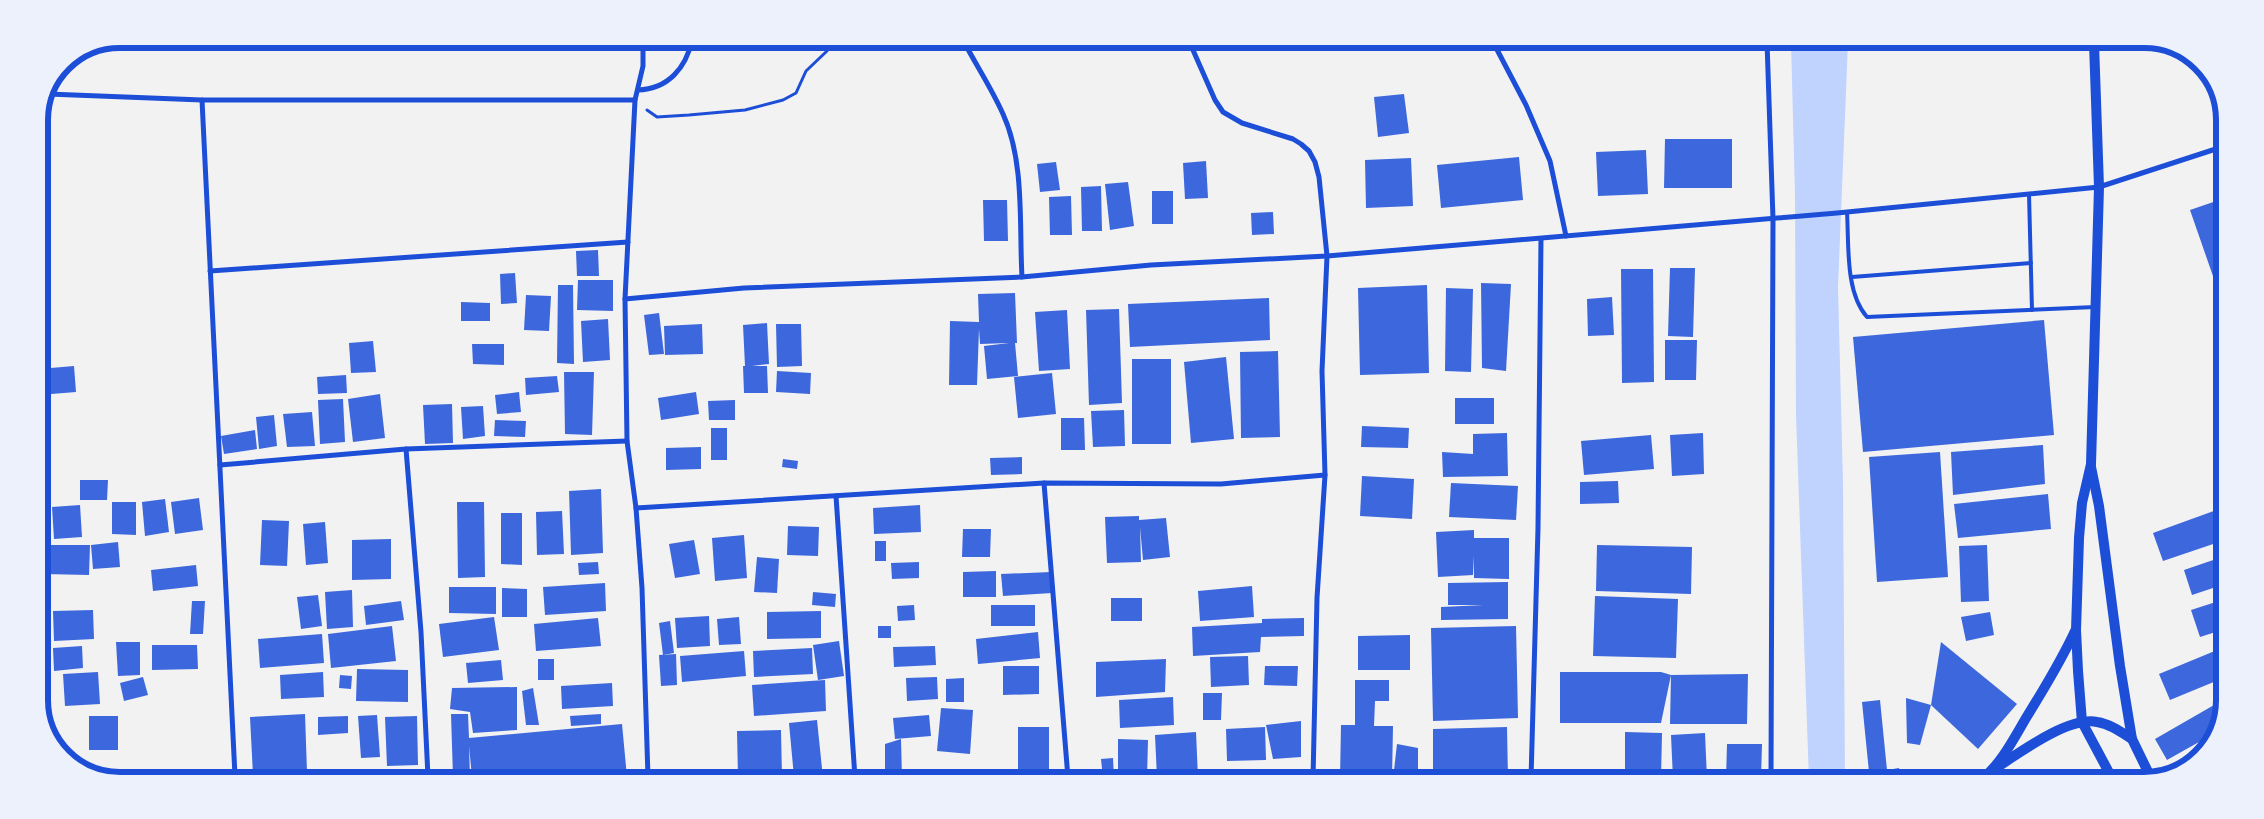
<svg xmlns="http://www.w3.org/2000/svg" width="2264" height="819" font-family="Ubuntu,sans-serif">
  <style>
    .water { fill: #bfd3fe }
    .building { fill: #3d67dc }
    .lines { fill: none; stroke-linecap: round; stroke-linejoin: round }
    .path { stroke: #1d4ed8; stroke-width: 3 }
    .service { stroke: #1d4ed8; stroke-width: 4 }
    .minor { stroke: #1d4ed8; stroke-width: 5 }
    .secondary { stroke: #1d4ed8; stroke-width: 10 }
    .rim { fill: none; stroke: #1d4ed8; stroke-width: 6 }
  </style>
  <rect width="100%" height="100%" fill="#f2f2f2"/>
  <path class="water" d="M1791 42H1848L1838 287 1843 483 1845 780H1809L1796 415 1795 195Z"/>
  <g class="building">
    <path d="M1404 94 1409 133 1378 137 1374 97Z"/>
    <path d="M1665 139H1732V188H1664Z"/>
    <path d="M1646 150 1648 194 1598 196 1596 152Z"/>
    <path d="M1519 157 1523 200 1441 208 1437 165Z"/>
    <path d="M1411 158 1413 206 1366 208 1365 160Z"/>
    <path d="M1206 161 1208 198 1185 199 1183 163Z"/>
    <path d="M1056 162 1060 190 1040 192 1037 164Z"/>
    <path d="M1128 182 1134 226 1110 230 1105 184Z"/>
    <path d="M1101 186 1102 231H1082L1081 187Z"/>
    <rect x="1152" y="191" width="21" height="33"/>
    <path d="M1071 196 1072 235H1050L1049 197Z"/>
    <path d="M2225 198 2224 301 2222 302 2190 210Z"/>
    <path d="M983 200H1007L1008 241H984Z"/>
    <path d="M1273 212 1274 234 1252 235 1251 213Z"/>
    <path d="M598 250 599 276H577L576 251Z"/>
    <path d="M1670 268H1695L1693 337 1668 336Z"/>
    <path d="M1621 269H1653L1654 382 1622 383Z"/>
    <path d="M515 273 517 303 501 304 500 274Z"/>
    <path d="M578 280H613V311L577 310Z"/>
    <path d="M1481 283 1511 284 1506 371 1482 368Z"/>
    <path d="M558 285H573L574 364 557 363Z"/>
    <path d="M1427 285 1429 373 1360 375 1358 288Z"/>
    <path d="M1446 288 1473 289 1471 372 1445 371Z"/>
    <path d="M1015 293 1017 343H1015L1018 376 987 379 984 346 1009 343 980 344 979 329 977 385H949L950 321 979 322 978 294Z"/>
    <path d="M526 295 551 296 549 331 524 330Z"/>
    <path d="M1612 297 1614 335 1588 336 1587 299Z"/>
    <path d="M1269 298 1270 340 1130 347 1128 304Z"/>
    <path d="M461 302 490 303V321H461Z"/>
    <path d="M1119 309 1122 403 1089 405 1086 310Z"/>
    <path d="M1067 310 1070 369 1039 371 1035 312Z"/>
    <path d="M659 313 664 354 649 355 644 315Z"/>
    <path d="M608 319 610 360 583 362 581 321Z"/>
    <path d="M2044 320 2054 435 1863 452 1853 337Z"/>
    <path d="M767 323 769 364 752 366H767L768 393H744L743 366H745L743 325Z"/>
    <path d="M702 324 703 354 665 355 664 326Z"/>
    <path d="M776 324H801L802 366 777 367Z"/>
    <path d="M1665 340H1697L1696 380H1665Z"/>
    <path d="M373 341 376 372 351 373 349 343Z"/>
    <path d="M472 344H504V365L473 364Z"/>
    <path d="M1278 351 1280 437 1241 438 1240 352Z"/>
    <path d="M1226 357 1234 439 1191 443 1184 362Z"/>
    <rect x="1132" y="359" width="39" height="85"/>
    <path d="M74 366 76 392 39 395V369Z"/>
    <path d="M777 371 811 373 810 394 776 392Z"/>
    <path d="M564 372H594L592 435 565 434Z"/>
    <path d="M1052 373 1056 414 1018 418 1014 377Z"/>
    <path d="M346 375 347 393 318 394 317 377Z"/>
    <path d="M557 376 559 392 526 395 525 378Z"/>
    <path d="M519 392 521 412 497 414 495 395Z"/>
    <path d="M696 392 699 414 661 420 658 398Z"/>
    <path d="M380 394 385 438 353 442 348 399Z"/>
    <rect x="1455" y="398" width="39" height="26"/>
    <path d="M343 399 345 442 320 444 318 400Z"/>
    <path d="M735 400V420H709L708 401Z"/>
    <path d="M452 404 453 443 425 444 423 405Z"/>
    <path d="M483 406 485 436 463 439 461 407Z"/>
    <path d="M1124 410 1125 446 1093 447 1091 411Z"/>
    <path d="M312 412 315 446 287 447 283 414Z"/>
    <path d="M274 415 277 446 259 449 256 417Z"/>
    <path d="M1061 418H1084L1085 450H1061Z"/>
    <path d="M495 420 526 421 525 437 494 436Z"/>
    <path d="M1362 426 1409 428 1408 448 1361 447Z"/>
    <rect x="711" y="428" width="16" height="32"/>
    <path d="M255 430 257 449 224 454 221 436Z"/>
    <path d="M1507 433 1508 476 1443 477 1442 452 1473 454V434Z"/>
    <path d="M1703 433 1704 474 1672 476 1670 435Z"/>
    <path d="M1651 435 1654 469 1584 475 1581 441Z"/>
    <path d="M2043 445 2045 484 1953 495 1951 452Z"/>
    <path d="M701 447V469L666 470V448Z"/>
    <path d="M1940 452 1948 577 1877 582 1869 457Z"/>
    <path d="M1022 457V474L991 475 990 458Z"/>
    <path d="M783 459 798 461 797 469 782 467Z"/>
    <path d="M1362 476 1414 479 1412 519 1360 516Z"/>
    <path d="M80 480H108L107 500H80Z"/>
    <path d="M1618 481 1619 503 1580 504V482Z"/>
    <path d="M1451 483 1518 486 1516 520 1449 517Z"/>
    <path d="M601 489 603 553 571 555 569 491Z"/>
    <path d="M2048 494 2051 529 1958 538 1954 504Z"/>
    <path d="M199 498 203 530 175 534 171 502Z"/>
    <path d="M165 499 169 532 145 536 142 502Z"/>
    <path d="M112 502H136V535L112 534Z"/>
    <path d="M457 502H484L485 577 458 578Z"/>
    <path d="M80 505 82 537 54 539 52 507Z"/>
    <path d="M920 505 921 532 874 534 873 508Z"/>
    <path d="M2222 508V541L2163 561 2153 533Z"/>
    <path d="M562 511 564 554 537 555 536 512Z"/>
    <path d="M501 513H522V565L501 564Z"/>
    <path d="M1139 516V520L1166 518 1170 557 1143 560 1140 527 1141 562 1107 563 1105 517Z"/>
    <path d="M262 520 289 521 287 566 260 565Z"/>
    <path d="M325 522 328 563 306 565 303 524Z"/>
    <path d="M788 526 819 527 818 556 787 555Z"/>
    <path d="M963 529H991L990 557H962Z"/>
    <path d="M1474 530V538H1509V579L1474 578V556L1473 575 1438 577 1436 532Z"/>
    <path d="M744 535 747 578 715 581 712 538Z"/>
    <path d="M391 539V579L352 580V540Z"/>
    <path d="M694 540 700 574 675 578 669 544Z"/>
    <rect x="875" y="541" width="11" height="20"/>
    <path d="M118 542 120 567 93 569 91 545Z"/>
    <path d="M44 545H90L89 575 43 574Z"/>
    <path d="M1597 545 1692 547 1691 594 1596 591Z"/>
    <path d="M1987 545 1989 601 1961 602 1959 546Z"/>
    <path d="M757 557 779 559 777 593 754 592Z"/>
    <path d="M2222 557V585L2192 595 2184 570Z"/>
    <path d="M598 562 599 574 579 575 578 563Z"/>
    <path d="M919 562V578L892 579 891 563Z"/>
    <path d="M196 565 198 586 153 591 151 570Z"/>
    <path d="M996 571V597H963V572Z"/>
    <path d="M1051 572 1052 593 1003 596 1001 574Z"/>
    <path d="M1508 582V619L1441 620V607L1484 605H1448V583Z"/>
    <path d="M605 583 606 611 545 615 543 587Z"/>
    <path d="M1252 586 1254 617 1200 621 1198 591Z"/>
    <path d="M449 587H496V614L449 613Z"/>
    <path d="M502 588 527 589V617H502Z"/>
    <path d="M352 590 353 627 327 629 325 592Z"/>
    <path d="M813 592 836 594 835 607 812 605Z"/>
    <path d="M318 595 322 626 301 629 297 597Z"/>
    <path d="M1595 596 1678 599 1676 658 1593 656Z"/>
    <rect x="1111" y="598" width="31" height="23"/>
    <path d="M2222 600V630L2200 637 2191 610Z"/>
    <path d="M192 601H205L203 634H190Z"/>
    <path d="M401 601 404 620 366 625 364 606Z"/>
    <path d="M914 605 915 620 898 621 897 606Z"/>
    <rect x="991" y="605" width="44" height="21"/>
    <path d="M93 610 94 639 54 641 53 611Z"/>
    <path d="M821 611V638L767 639V612Z"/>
    <path d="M1990 612 1994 635 1966 641 1961 617Z"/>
    <path d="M709 616 710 646 677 648 675 618Z"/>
    <path d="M494 617 499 650 443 657 439 624Z"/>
    <path d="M739 617 741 644 719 645 717 619Z"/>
    <path d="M598 618 601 646 536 651 534 624Z"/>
    <path d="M1304 618V636L1261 637 1260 652 1193 656 1192 627 1262 623V619Z"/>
    <path d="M670 621 674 653 663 655 659 623Z"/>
    <path d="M392 626 396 661 331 668 328 634Z"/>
    <rect x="878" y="626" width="13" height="12"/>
    <path d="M1516 626 1518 718 1433 721 1431 628Z"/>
    <path d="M1038 632 1040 658 978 664 976 639Z"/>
    <path d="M322 634 324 663 260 668 258 639Z"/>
    <path d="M1410 635V670H1358V636Z"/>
    <path d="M839 641 844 676 818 680 813 645Z"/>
    <path d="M116 642H140V675L118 676Z"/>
    <path d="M1941 642 2017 704 1978 749 1931 705Z"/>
    <path d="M152 645H197L198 669 152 670Z"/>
    <path d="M82 646 83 668 54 671 53 648Z"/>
    <path d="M935 646 936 665 894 667 893 647Z"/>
    <path d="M812 648 813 674 754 677 753 651Z"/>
    <path d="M2222 648 2221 679 2170 700 2159 674Z"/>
    <path d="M744 651 746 676 682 682 680 656Z"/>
    <path d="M676 654 677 685 661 686 659 655Z"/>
    <path d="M1248 656 1249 685 1211 687 1210 657Z"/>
    <rect x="538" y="659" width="16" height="21"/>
    <path d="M1166 659 1165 692 1096 697V662Z"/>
    <path d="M501 660 503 680 468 683 466 663Z"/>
    <path d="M1003 666H1039V694L1003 695Z"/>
    <path d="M1265 666H1298L1297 686 1264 685Z"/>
    <path d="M357 669 408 670V702L356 701Z"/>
    <path d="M98 672 100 704 65 706 63 674Z"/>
    <path d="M323 672 324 697 281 699 280 675Z"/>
    <path d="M1560 672H1661L1671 675 1661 723H1560Z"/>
    <path d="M1748 674 1747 724H1670L1671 675Z"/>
    <path d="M340 675 352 676 351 689 339 688Z"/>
    <path d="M143 677 148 695 124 701 120 683Z"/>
    <path d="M937 677 938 699 907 701 906 678Z"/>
    <path d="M964 678V702H946V679Z"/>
    <path d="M825 680 826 711 754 716 752 685Z"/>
    <path d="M1355 680H1389V701H1375L1374 726H1393L1392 779H1340L1341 725H1355Z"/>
    <path d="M612 683 613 706 562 709 561 686Z"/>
    <path d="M517 687V730L473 733 470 712 450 709 452 688Z"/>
    <path d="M533 688 539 725H526L522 691Z"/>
    <path d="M1203 693H1222L1221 720H1203Z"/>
    <path d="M1173 697 1174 725 1120 728 1119 700Z"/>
    <path d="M1906 698 1931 705 1920 745 1907 743Z"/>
    <path d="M1880 700 1887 770 1899 768 1901 780H1874L1872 774 1885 771 1869 772 1862 702Z"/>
    <path d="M2221 701V725L2215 733 2167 760 2155 739Z"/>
    <path d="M941 708 973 710 970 754 937 751Z"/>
    <path d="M305 714 307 772 253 775 250 717Z"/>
    <path d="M451 714H468L469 738 622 724 627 777H472L469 746 470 777H453Z"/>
    <path d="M601 714V724L571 726 570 716Z"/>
    <path d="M377 715 380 757 361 758 358 716Z"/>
    <path d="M929 715 931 736 895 739 893 718Z"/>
    <rect x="89" y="716" width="29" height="34"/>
    <path d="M348 716V733L318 735V717Z"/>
    <path d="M417 716 418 765 387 766 385 717Z"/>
    <path d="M817 720 823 778 794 777 789 723Z"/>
    <path d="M1301 721V757L1273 759 1266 725Z"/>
    <rect x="1018" y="727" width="31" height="51"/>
    <path d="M1265 727 1266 760 1227 761 1226 729Z"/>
    <path d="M1507 727 1508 779H1433V729Z"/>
    <path d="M781 730 782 777H738L737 731Z"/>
    <path d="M1196 732 1198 778H1157L1155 735Z"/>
    <path d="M1625 732 1662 733 1661 779H1625Z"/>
    <path d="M1705 733 1707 779H1673L1671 735Z"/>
    <path d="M901 739 902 778H885V744Z"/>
    <path d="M1118 739 1148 740 1147 778H1118Z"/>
    <path d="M1397 744 1418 748V779H1393Z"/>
    <path d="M1727 744H1762L1761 779H1726Z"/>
    <path d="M1113 758 1114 778H1103L1101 759Z"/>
    <path d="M316 772H352V777L316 776Z"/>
  </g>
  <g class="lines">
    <path class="path" d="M647 110 657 117 689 115 745 110 783 100 796 93 806 71 827 51"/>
    <g class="service">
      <path d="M2029 194 2032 310"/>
      <path d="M1847 212C1849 245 1845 292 1867 317L2095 307"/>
      <path d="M1852 277 2031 263"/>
    </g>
    <g class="minor">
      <path d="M963 40C976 65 992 89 1003 114 1025 162 1019 225 1022 277"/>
      <path d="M1189 41 1215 100 1223 112 1242 123 1293 139 1301 144 1309 151 1315 162 1319 177 1327 256 1322 371 1325 475 1317 598 1313 779"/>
      <path d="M1493 42 1526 105 1550 161 1566 236"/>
      <path d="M1767 42 1773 219 1771 779"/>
      <path d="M638 90C668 89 686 68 692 40"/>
      <path d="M48 94 202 100H635L625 299 627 441 636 508 642 588 648 777"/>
      <path d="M202 100 235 776"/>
      <path d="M635 100 643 66V40"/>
      <path d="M210 271 628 242"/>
      <path d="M625 299 744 288 1022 277 1151 265 1327 256 1837 213 2099 187 2225 146"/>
      <path d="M406 449 421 632 428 777"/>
      <path d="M220 465 406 449 627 441"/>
      <path d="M1044 483 1068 778"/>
      <path d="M836 496 855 778"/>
      <path d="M636 508 1044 483 1221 484 1325 475"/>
      <path d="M1531 779 1538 528 1541 239"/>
    </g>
    <g class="secondary">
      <path d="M2094 43 2099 187 2091 464 2082 503 2079 538 2076 630 2078 671 2082 722 2113 780"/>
      <path d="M2091 467 2099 506 2120 666 2132 739 2151 778"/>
      <path d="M1996 768C2019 753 2069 716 2097 722 2110 724 2121 732 2132 739"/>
      <path d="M1981 780C2001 764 2013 740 2026 718 2044 689 2061 661 2075 631"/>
    </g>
  </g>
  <path d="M0 0H2264V819H0ZM120 48H2144A72 72 0 0 1 2216 120V700A72 72 0 0 1 2144 772H120A72 72 0 0 1 48 700V120A72 72 0 0 1 120 48Z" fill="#edf1fc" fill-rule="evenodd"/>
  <path class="rim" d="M120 48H2144A72 72 0 0 1 2216 120V700A72 72 0 0 1 2144 772H120A72 72 0 0 1 48 700V120A72 72 0 0 1 120 48Z"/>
</svg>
